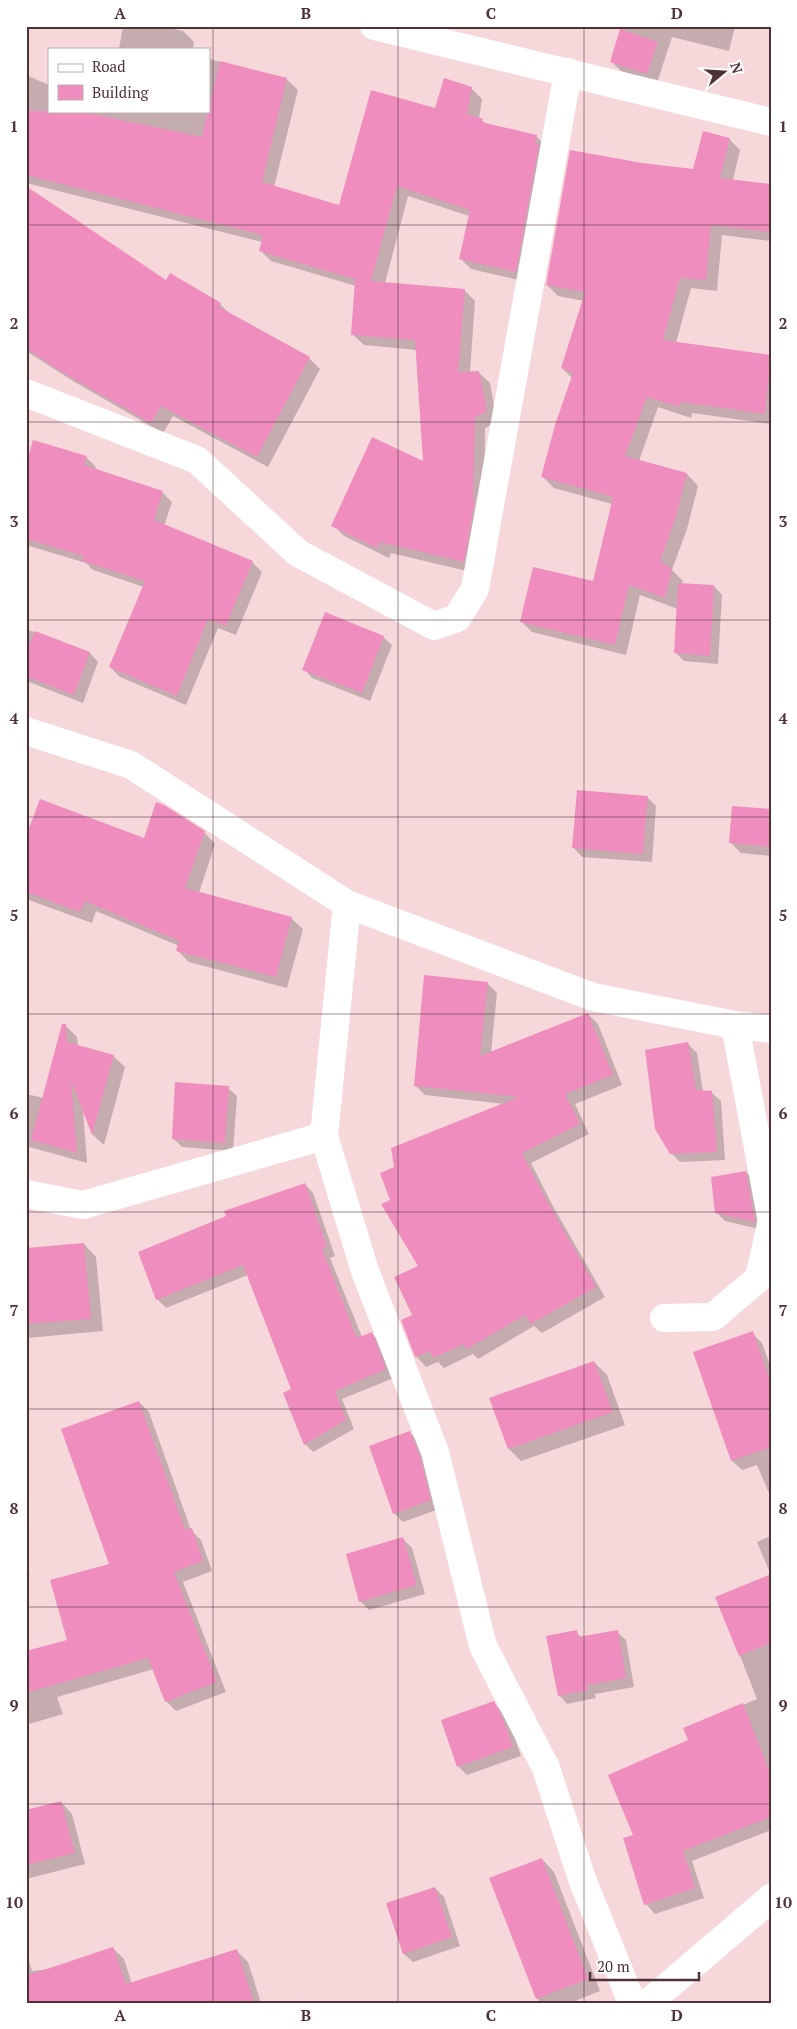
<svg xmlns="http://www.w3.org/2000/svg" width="797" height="2029" font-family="'PT Serif',serif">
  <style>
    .shadow { fill: #0003 }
    .building { fill: #ef8dbf }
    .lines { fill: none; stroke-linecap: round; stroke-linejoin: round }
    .minor { stroke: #fff; stroke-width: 28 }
    .grid { fill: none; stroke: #4f3237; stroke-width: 1; stroke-opacity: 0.55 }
    .neatline { fill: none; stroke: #4f3237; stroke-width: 2 }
    .grid-label { font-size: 16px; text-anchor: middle; font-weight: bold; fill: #4f3237 }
  </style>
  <rect width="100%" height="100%" fill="#f6d8db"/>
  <g class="shadow">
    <path d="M123 26H162L183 31 194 42 193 49H119Z"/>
    <path d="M622 26H735L729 51 672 37 657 83 621 71 611 61Z"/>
    <path d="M209 59 286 79 298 90 274 187 340 207 436 110 471 88 482 99 479 119 487 124 536 136 547 147 527 282 471 269 460 258 469 216 408 196 385 283 464 290 475 301 470 372H478L490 383 497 422 485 428 484 510 475 573 391 553 389 558 344 536 333 525 425 463 417 350 364 345 352 334 356 286 271 261 260 250 262 242 26 183V75L49 85V111H209Z"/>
    <path d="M729 139 740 150 733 180 771 185V241L722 235 717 291 691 288 676 343 771 356V424L692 413 691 418 658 407 639 461 687 474 698 486 687 529 672 570 683 581 682 584 714 586 722 595 718 664 684 661 675 652 678 609 640 595 626 655 532 632 521 621 593 583 612 504 554 488 542 476 573 379 562 368 584 301 558 296 547 285 641 165 694 170Z"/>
    <path d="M26 189 167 282 220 304 232 316 309 358 320 369 268 467 173 416 163 433 73 381 26 351Z"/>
    <path d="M86 457 96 467 95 470 162 492 172 502 164 526 252 562 262 572 236 635 218 628 186 705 120 677 110 667 144 587 93 570 86 563 26 545V469Z"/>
    <path d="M26 629 90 653 98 662 83 703 29 682 26 679Z"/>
    <path d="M383 637 392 645 370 701 312 678 304 669Z"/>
    <path d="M647 797 656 806 652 862 582 857 574 848Z"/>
    <path d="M771 810V856L741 853 731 843Z"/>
    <path d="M204 832 215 844 199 893 291 918 303 929 287 988 189 962 177 950 179 946 96 911 92 923 26 899V840L145 839Z"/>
    <path d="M487 983 497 993 491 1053 588 1014 598 1024 622 1085 575 1104 589 1134 531 1163 554 1208 605 1297 542 1333 534 1326 478 1359 473 1354 444 1368 438 1362 426 1367 416 1356 420 1266 391 1201 505 1104 425 1095 415 1085Z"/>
    <path d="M65 1025 77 1037 78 1046 113 1056 125 1067 104 1145 93 1135 83 1110 87 1163 26 1146V1094L44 1098Z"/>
    <path d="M688 1044 697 1053 703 1092 712 1093 721 1101 725 1160 680 1162 671 1153Z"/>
    <path d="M228 1088 237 1096 233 1151 182 1147 173 1138Z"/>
    <path d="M746 1172 755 1181 763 1230 725 1221 717 1213Z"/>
    <path d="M305 1184 313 1193 335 1256 330 1258 362 1337 371 1333 380 1342 394 1378 342 1399 354 1429 313 1452 305 1444 293 1390 248 1275 166 1308 157 1299Z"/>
    <path d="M84 1244 96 1257 103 1331 27 1338 26 1249Z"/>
    <path d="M752 1333 762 1343 771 1368V1498L757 1465 742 1470 732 1461Z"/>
    <path d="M594 1362 607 1375 625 1425 521 1461 509 1449Z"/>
    <path d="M139 1402 149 1412 191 1530 201 1540 212 1571 183 1582 226 1692 176 1711 166 1701 154 1669 57 1697 63 1714 26 1725V1653L68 1640 110 1565Z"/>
    <path d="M410 1433 419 1442 439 1509 403 1522 394 1513Z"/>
    <path d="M771 1536V1575L757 1542Z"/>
    <path d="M403 1539 412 1548 425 1594 369 1610 360 1601Z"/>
    <path d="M26 1566 30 1575 26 1576Z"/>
    <path d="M771 1576V1830L692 1861 704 1898 655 1914 646 1904 634 1835 690 1740 685 1729 757 1699 717 1597Z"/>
    <path d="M576 1632 582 1638 617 1632 626 1640 634 1687 595 1694 596 1698 567 1704 559 1695Z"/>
    <path d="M494 1703 502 1712 512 1729 521 1756 467 1775 458 1766Z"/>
    <path d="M61 1802 72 1814 85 1864 26 1879V1811Z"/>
    <path d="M542 1859 554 1872 600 1991 570 2003H541L537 1998Z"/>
    <path d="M435 1888 444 1897 460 1946 413 1962 404 1954 388 1904Z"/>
    <path d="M113 1948 124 1959 132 1984 237 1951 248 1962 261 2003H26V1951L32 1971 51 1969Z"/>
  </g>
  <g class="building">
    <path d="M620 29 658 42 647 74 610 62Z"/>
    <path d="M220 61 287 78 262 182 339 205 371 90 435 108 444 78 472 87 467 114 483 119 481 122 537 135 535 144H539L516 272 459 259 470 210 397 186 371 281 465 289 458 372 479 371 487 411 475 417 473 499 475 500 464 562 380 542 377 548 331 526 372 437 423 461 415 340 351 335 355 280H358L259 251 263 235 26 175V111H78L202 137Z"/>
    <path d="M703 131 730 138 720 178 771 184V232L711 225 706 280 680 278 663 340 771 355 765 414 681 402 680 407 647 397 625 456 687 473 676 517 660 561 672 569 665 598 629 585 615 645 520 622 533 567 593 581 613 497 541 477 555 425 573 373 561 368 585 292 546 285 570 150 642 163 693 169Z"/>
    <path d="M26 186 166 280 170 273 221 303 219 307 310 357 257 457 161 406 151 423 60 371 26 348Z"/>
    <path d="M33 440 87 456 84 465 163 491 154 520 253 561 226 626 208 619 177 696 109 667 145 581 82 561 84 556 26 539V464Z"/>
    <path d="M678 583 714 585 710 656 674 653Z"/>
    <path d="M325 612 384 636 362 693 302 670Z"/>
    <path d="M35 631 90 652 74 695 26 676V654Z"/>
    <path d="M577 790 648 796 643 854 572 848Z"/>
    <path d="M40 799 144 838 156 802 164 805 205 831 185 888 292 917 276 977 176 951 179 941 85 901 80 912 26 892V836Z"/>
    <path d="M732 806 771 809V847L729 843Z"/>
    <path d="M424 975 488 982 480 1056 588 1013 613 1075 565 1094 580 1124 522 1153 544 1196 596 1287 531 1324 525 1315 467 1349 464 1344 433 1358 430 1351 415 1357 401 1320 412 1315 394 1277 418 1266 381 1204 390 1200 380 1173 394 1167 391 1148 519 1097 414 1086Z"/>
    <path d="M62 1024H66L67 1042 114 1055 92 1135 71 1080 77 1153 31 1140Z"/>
    <path d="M688 1042 696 1090 712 1091 717 1152 670 1154 655 1129 645 1050Z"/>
    <path d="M175 1082 229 1086 225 1143 172 1139Z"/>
    <path d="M746 1171 755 1222 715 1213 711 1177Z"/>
    <path d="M305 1183 327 1247 322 1249 357 1338 372 1332 386 1369 335 1391 346 1420 304 1445 283 1393 291 1389 243 1265 156 1300 138 1252 226 1216 224 1211Z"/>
    <path d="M84 1243 91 1319 26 1324V1248Z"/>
    <path d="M753 1331 771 1384V1447L731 1461 693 1352Z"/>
    <path d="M594 1361 613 1412 508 1449 489 1398Z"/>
    <path d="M139 1401 185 1530 192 1528 203 1561 174 1572 217 1682 165 1702 148 1658 26 1693V1651L67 1640 50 1580 109 1564 61 1429Z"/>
    <path d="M410 1431 420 1457 431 1500 393 1514 369 1446Z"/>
    <path d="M403 1537 417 1585 359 1602 346 1554Z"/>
    <path d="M771 1574V1643L739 1656 715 1597Z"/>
    <path d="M577 1630 578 1637 618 1630 626 1678 587 1685 588 1690 558 1696 546 1636Z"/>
    <path d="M494 1701 503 1719 513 1747 457 1767 441 1720Z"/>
    <path d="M743 1703 771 1776V1817L683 1851 695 1888 644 1905 623 1838 633 1835 608 1775 688 1740 683 1728Z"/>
    <path d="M61 1801 75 1853 26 1865V1810Z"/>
    <path d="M542 1858 588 1979 536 1999 489 1878Z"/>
    <path d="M435 1887 452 1937 403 1954 386 1903Z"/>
    <path d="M113 1947 126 1984 237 1949 254 2003H26V1976Z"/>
  </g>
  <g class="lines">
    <g class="minor">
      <path d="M374 26 771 122"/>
      <path d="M26 393 197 460 298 553 434 626 457 618 475 589 568 72"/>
      <path d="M26 731 131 765 347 904 593 997 735 1025 771 1029"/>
      <path d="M347 904 324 1136 365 1271 435 1452 483 1646 546 1768 582 1879 632 2003"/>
      <path d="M735 1025 771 1217"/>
      <path d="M26 1194 83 1205 324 1136"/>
      <path d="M664 1318 713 1317 759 1278 771 1224"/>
      <path d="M648 2003 771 1898"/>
    </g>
  </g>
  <path class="grid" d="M213 26V2003M398 26V2003M584 26V2003M26 225H771M26 422H771M26 620H771M26 817H771M26 1014H771M26 1212H771M26 1409H771M26 1607H771M26 1804H771"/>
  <rect width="797" height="2029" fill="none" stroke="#ffffff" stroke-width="55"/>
  <rect x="48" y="48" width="162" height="65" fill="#ffffff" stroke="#b9adaf"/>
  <rect x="58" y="64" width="25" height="8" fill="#ffffff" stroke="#b9adaf"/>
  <text x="92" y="72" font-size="15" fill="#4f3237">Road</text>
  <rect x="58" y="85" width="25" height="15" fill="#ef8dbf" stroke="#b9adaf"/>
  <text x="92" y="98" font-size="15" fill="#4f3237">Building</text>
  <g transform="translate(724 72) rotate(72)" stroke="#ffffff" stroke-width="4" paint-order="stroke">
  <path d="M0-4L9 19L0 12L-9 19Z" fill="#4f3237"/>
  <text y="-8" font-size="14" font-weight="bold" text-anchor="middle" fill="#4f3237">N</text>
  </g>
  <path d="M590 1972v8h109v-8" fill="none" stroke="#4f3237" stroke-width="2.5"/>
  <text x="597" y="1972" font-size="15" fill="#4f3237" stroke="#ffffff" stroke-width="4" paint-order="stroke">20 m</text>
  <rect x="28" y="28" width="742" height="1974" class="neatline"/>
  <g class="grid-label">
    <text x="120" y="19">A</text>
    <text x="306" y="19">B</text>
    <text x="491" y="19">C</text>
    <text x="677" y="19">D</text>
    <text x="14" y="132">1</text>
    <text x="783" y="132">1</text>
    <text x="14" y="329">2</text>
    <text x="783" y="329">2</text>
    <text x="14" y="527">3</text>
    <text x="783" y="527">3</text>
    <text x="14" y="724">4</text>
    <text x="783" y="724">4</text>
    <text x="14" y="921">5</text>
    <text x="783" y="921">5</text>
    <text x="14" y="1119">6</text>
    <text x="783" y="1119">6</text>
    <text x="14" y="1316">7</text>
    <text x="783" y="1316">7</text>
    <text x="14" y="1514">8</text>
    <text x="783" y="1514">8</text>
    <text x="14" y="1711">9</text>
    <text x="783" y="1711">9</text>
    <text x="14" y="1908">10</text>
    <text x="783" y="1908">10</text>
    <text x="120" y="2021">A</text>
    <text x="306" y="2021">B</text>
    <text x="491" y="2021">C</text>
    <text x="677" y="2021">D</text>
  </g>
</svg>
